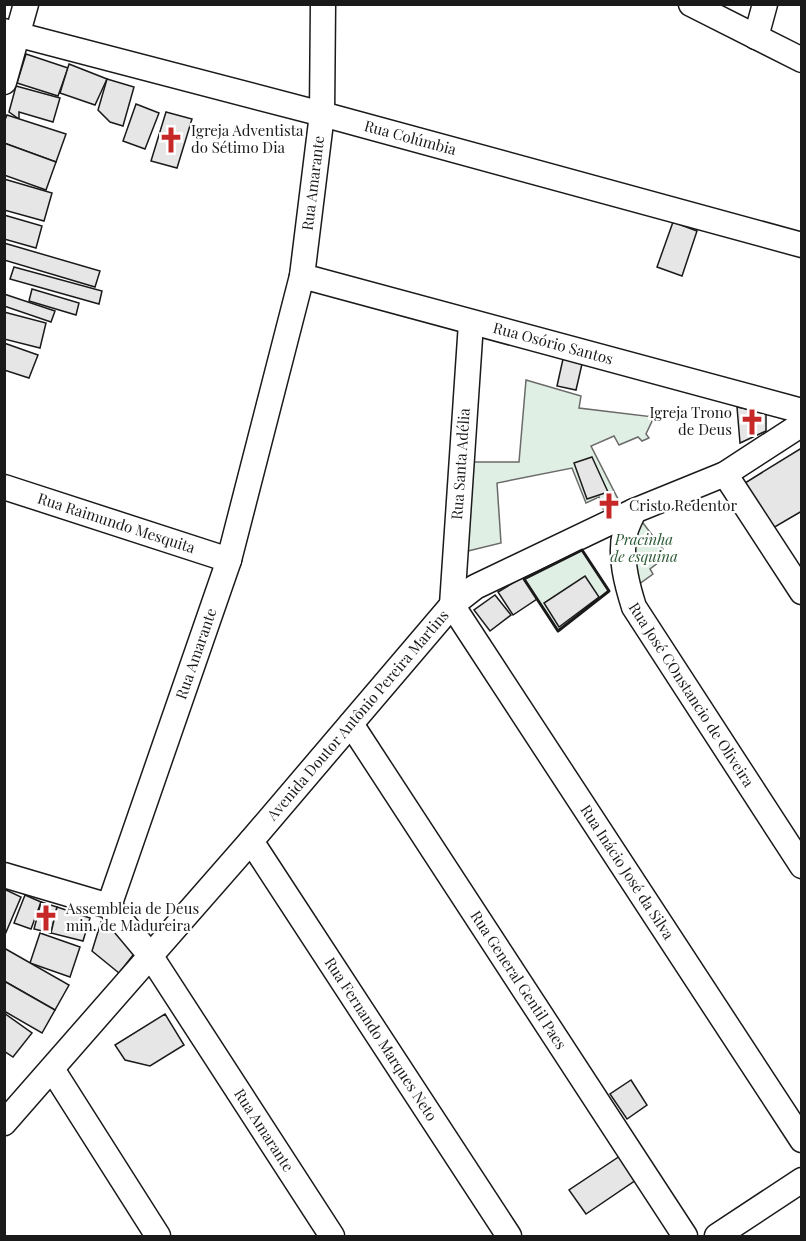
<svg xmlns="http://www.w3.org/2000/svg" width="806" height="1241" font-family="'Playfair Display',serif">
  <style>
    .green { fill: #e0efe3; stroke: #6a6a6a; stroke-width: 1.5 }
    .building { fill: #e6e6e6; stroke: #1a1a1a; stroke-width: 1.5 }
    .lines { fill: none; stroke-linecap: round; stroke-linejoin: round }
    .minor-casing { stroke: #1a1a1a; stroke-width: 27 }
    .minor { stroke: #fff; stroke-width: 24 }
    .wall { stroke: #1a1a1a; stroke-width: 3 }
    .labels { text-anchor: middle; stroke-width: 4.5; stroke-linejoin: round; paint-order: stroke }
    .poi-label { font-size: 15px; fill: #1a1a1a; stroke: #fff; text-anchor: start }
    .street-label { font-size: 15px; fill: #1a1a1a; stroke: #fff }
    .park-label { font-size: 15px; font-style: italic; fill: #2b5a34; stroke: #fff }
  </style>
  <rect width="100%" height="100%" fill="#fff"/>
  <g class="green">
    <path d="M526 380 581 396 579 408 654 417 646 434 649 438 642 441 638 437 619 445 614 436 591 446 619 501 603 509 599 497 586 503 572 468 497 483 501 543 468 551 472 462H519Z"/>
    <path d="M640 523H643L663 549 659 552 663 559 650 569 653 574 635 587 633 527Z"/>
    <path d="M582 550 609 591 558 631 524 579Z"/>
  </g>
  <g class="building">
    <path d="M26 54 68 68 58 96 17 83Z"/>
    <path d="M69 64 107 79 95 105 60 93Z"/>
    <path d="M107 79 134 87 123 126 110 122 98 110Z"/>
    <path d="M16 86 60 98 53 122 19 112V119L9 112Z"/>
    <path d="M136 104 159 113 145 149 123 141Z"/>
    <path d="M166 112 192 119 177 168 151 161Z"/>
    <path d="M7 115 66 134 56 162 4 143V122Z"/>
    <path d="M4 143 56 162 46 190 4 175Z"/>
    <path d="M4 179 52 193 44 221 4 210Z"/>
    <path d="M4 215 42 226 36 248 4 239Z"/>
    <path d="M673 222 697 231 682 276 657 267Z"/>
    <path d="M4 243 100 271 95 287 4 260Z"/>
    <path d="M14 267 102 291 99 304 10 279Z"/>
    <path d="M32 289 79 303 76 315 29 301Z"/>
    <path d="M4 294 55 311 51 322 4 306Z"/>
    <path d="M4 312 46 323 40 348 4 339Z"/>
    <path d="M4 343 38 355 29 378 4 370Z"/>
    <path d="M563 359 582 364 576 390 557 386Z"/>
    <path d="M737 407 766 413V431L740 443Z"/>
    <path d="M800 449 802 452V511L773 528 745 483Z"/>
    <path d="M592 457 608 492 587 499 574 463Z"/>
    <path d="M585 576 599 597 559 627 544 603Z"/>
    <path d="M523 577 537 599 513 615 498 592Z"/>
    <path d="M495 595 511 615 490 631 474 610Z"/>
    <path d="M4 889 21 897 4 937Z"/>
    <path d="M25 895 41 902 31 929 14 923Z"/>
    <path d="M41 902 57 907 51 933 34 929Z"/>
    <path d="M57 907 90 918 83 941 51 933Z"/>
    <path d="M101 922 137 950 119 973 92 951Z"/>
    <path d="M40 933 80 947 70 977 30 963Z"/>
    <path d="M4 948 69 985 55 1010 4 981Z"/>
    <path d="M4 981 55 1010 42 1033 4 1011Z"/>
    <path d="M4 1013 32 1033 13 1057 4 1051Z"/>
    <path d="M165 1014 184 1045 150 1066 125 1060 115 1045Z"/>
    <path d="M631 1080 647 1105 627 1119 610 1094Z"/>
    <path d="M620 1156 636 1180 586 1214 569 1190Z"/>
  </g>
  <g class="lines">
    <g class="minor-casing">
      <g id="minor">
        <path d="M691 4 802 60"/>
        <path id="s1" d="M4 31 322 114 802 245"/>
        <path d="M756 37 765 4"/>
        <path d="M4 82 26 4"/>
        <path id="s2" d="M302 276 802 411"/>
        <path id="s3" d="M471 323 452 605 802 1140"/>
        <path d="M725 474 802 592"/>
        <path id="s4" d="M4 487 229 560"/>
        <path id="s5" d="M634 511C631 518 627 525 625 533 619 556 627 585 634 607L802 866"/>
        <path id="s6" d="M351 724 685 1236"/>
        <path id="s7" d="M251 841 509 1236"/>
        <path d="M4 875 109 906"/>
        <path id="s8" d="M109 906 229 560 302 276 322 114 323 4"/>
        <path id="s9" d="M109 906 150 955 332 1236"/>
        <path d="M52 1069 158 1236"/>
        <path id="s10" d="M4 1123 251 841 452 605 475 587 634 511 725 474 802 424"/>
        <path d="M717 1236 802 1180"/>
      </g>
    </g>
    <use href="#minor" class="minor"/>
    <path class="wall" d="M582 550 609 591 558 631 524 579Z"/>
  </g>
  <defs>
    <g id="church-bare" transform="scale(2.07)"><path d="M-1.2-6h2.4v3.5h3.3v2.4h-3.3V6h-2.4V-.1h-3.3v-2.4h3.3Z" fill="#c62828" stroke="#fff" stroke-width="2.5" paint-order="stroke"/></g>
  </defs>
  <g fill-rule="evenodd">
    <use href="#church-bare" x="171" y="140"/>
    <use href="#church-bare" x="752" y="422"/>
    <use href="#church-bare" x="609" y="506"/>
    <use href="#church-bare" x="46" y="918"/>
  </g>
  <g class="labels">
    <g class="poi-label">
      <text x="191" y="136">Igreja Adventista<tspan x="191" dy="17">do Sétimo Dia</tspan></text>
      <text x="732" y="418" text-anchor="end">Igreja Trono<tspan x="732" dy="17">de Deus</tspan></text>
      <text x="629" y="511">Cristo Redentor</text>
      <text x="66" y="914">Assembleia de Deus<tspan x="66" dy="17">min. de Madureira</tspan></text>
    </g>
    <g class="street-label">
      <text dy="5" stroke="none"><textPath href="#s1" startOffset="420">Rua Colúmbia</textPath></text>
      <text dy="5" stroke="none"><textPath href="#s8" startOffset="753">Rua Amarante</textPath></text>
      <text dy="5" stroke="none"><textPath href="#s2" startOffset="260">Rua Osório Santos</textPath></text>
      <text transform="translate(461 464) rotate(-86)" y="5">Rua Santa Adélia</text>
      <text dy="5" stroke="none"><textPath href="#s4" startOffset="118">Rua Raimundo Mesquita</textPath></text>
      <text dy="5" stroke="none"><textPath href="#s8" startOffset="267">Rua Amarante</textPath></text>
      <text dy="5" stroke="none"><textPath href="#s5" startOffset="204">Rua José COnstancio de Oliveira</textPath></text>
      <text dy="5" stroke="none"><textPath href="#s10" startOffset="540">Avenida Doutor Antônio Pereira Martins</textPath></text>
      <text dy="5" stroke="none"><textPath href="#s3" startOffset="602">Rua Inácio José da Silva</textPath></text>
      <text dy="5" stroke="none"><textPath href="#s6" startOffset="306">Rua General Gentil Paes</textPath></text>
      <text dy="5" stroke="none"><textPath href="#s7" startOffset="237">Rua Fernando Marques Neto</textPath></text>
      <text dy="5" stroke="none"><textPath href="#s9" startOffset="273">Rua Amarante</textPath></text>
    </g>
    <g class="park-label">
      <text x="644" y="545">Pracinha<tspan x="644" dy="17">de esquina</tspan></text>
    </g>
  </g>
  <rect width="806" height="1241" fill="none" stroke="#1a1a1a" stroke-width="12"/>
</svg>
